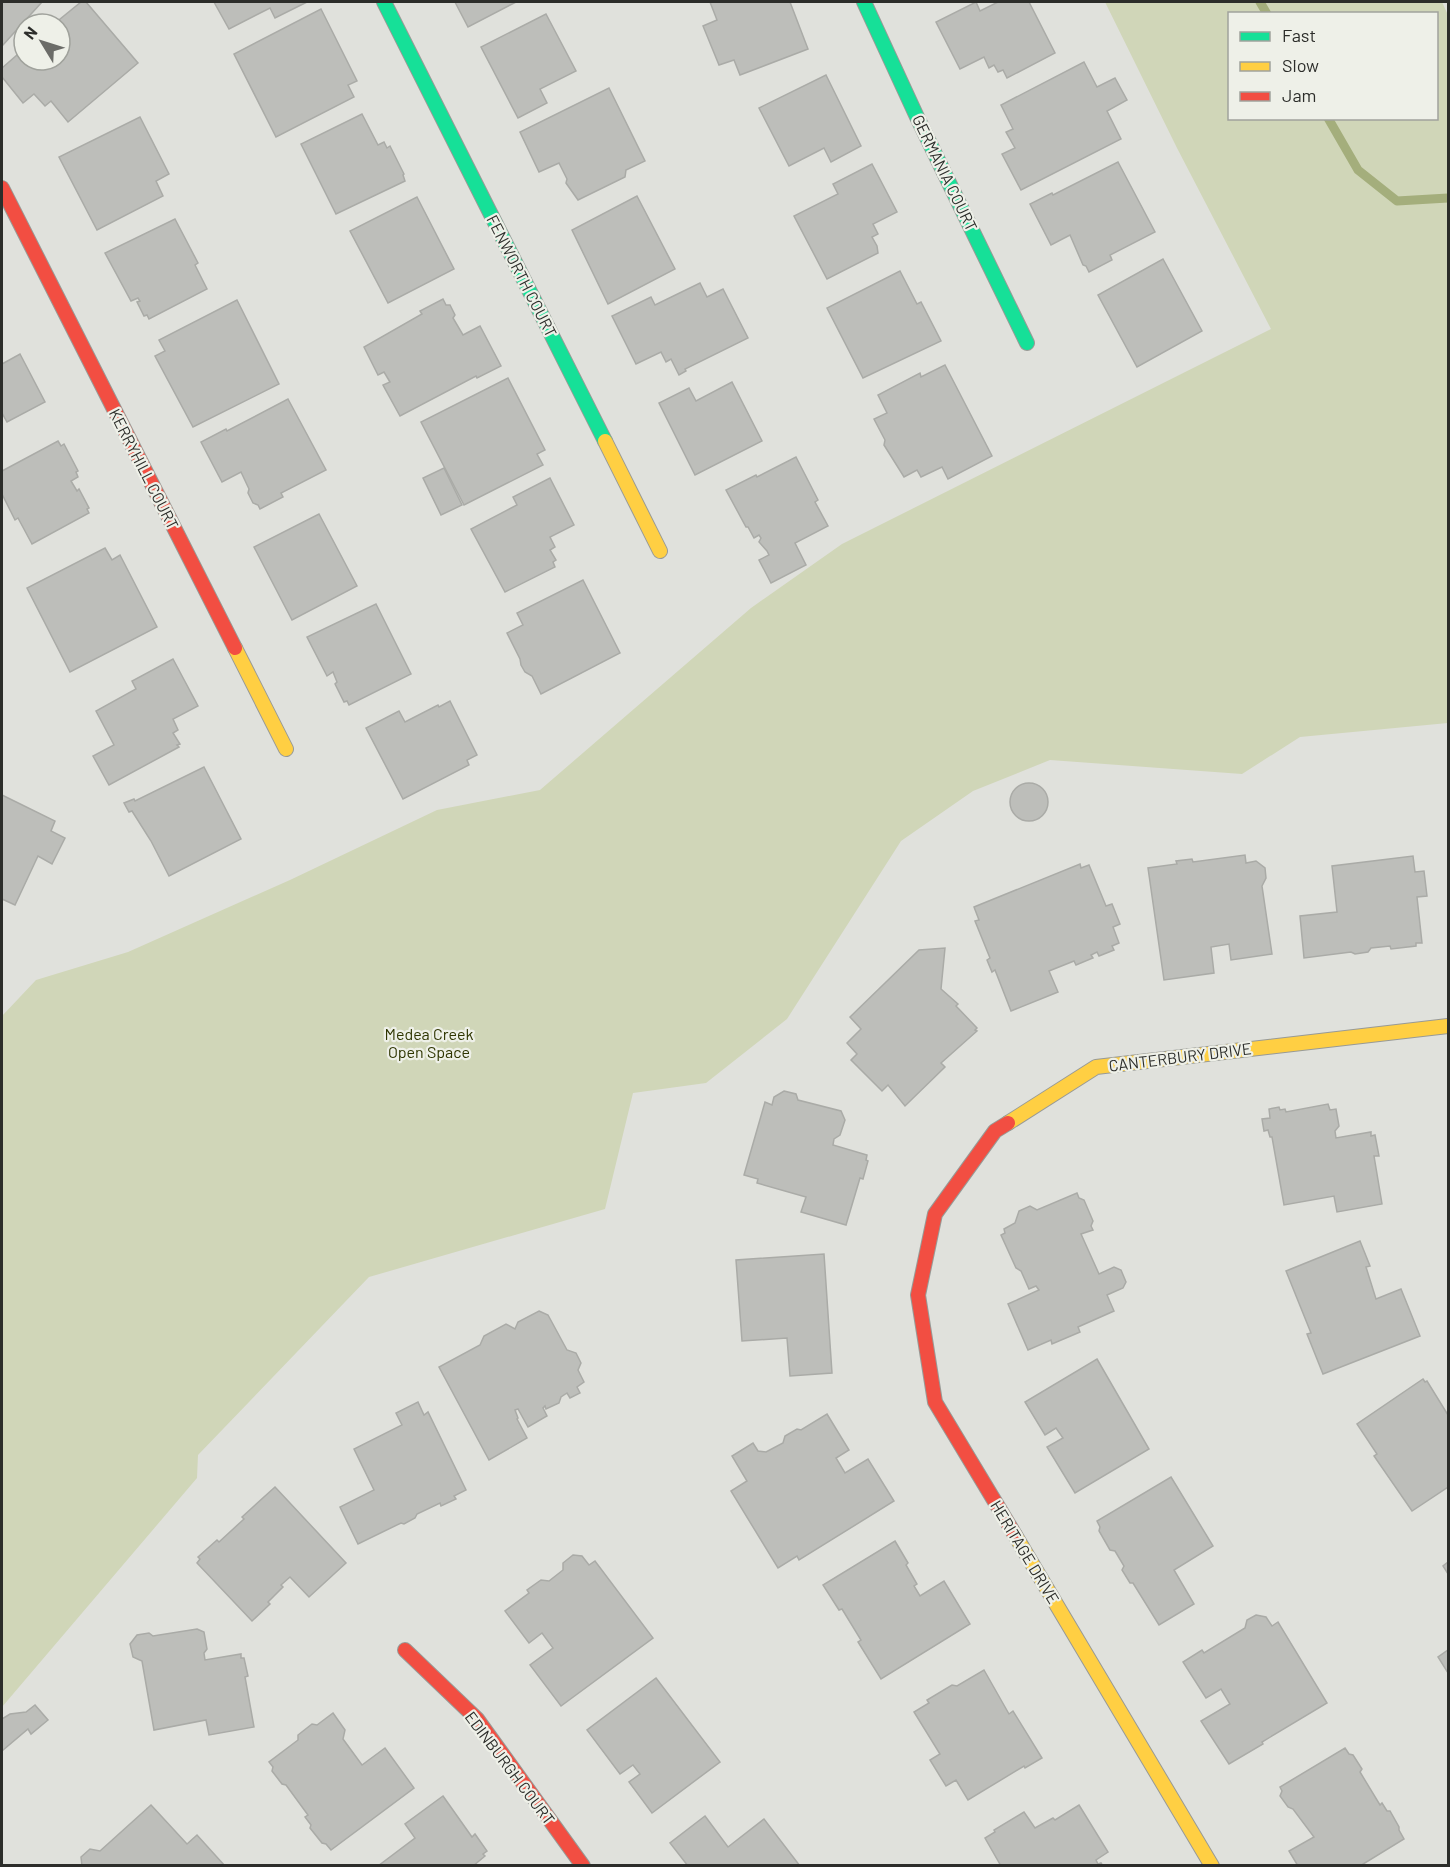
<svg xmlns="http://www.w3.org/2000/svg" width="1450" height="1867" font-family="Barlow,sans-serif">
  <style>
    .green { fill: #d0d6b8; fill-rule: evenodd }
    .lines { fill: none; stroke-linecap: round; stroke-linejoin: round }
    .stream { stroke: #a4ae7c; stroke-width: 9 }
    .building { fill: #bdbeba; stroke: #aaaba7; stroke-width: 1.5 }
    .fast-casing { stroke: #989a96; stroke-width: 16 }
    .slow-casing { stroke: #989a96; stroke-width: 16 }
    .jam-casing { stroke: #989a96; stroke-width: 16 }
    .fast { stroke: #16e098; stroke-width: 14 }
    .slow { stroke: #ffcf43; stroke-width: 14 }
    .jam { stroke: #f24e42; stroke-width: 14 }
    .labels { text-anchor: middle; stroke-width: 4.5; stroke-linejoin: round; paint-order: stroke }
    .street-label { font-size: 16px; fill: #2c2d2a; stroke: #eef0e8 }
    .park-label { font-size: 16px; fill: #2e3500; stroke: #eef0e8 }
  </style>
  <rect width="100%" height="100%" fill="#e0e1dc"/>
  <path class="green" d="M1105 2H1442L1448 15V723L1300 737 1242 774 1050 760 973 791 901 841 787 1019 706 1083 633 1093 605 1209 369 1277 198 1455 197 1478 2 1707V1016L36 980 128 952 290 880 437 810 540 790 751 608 842 544 1271 329 1177 148ZM1230 14H1436V118H1230Z"/>
  <g class="lines">
    <g class="stream">
      <path d="M1260 2 1267 14"/>
      <path d="M1328 118 1358 170 1397 201 1448 198"/>
    </g>
  </g>
  <g class="building">
    <path d="M2 2H42L2 46Z"/>
    <path d="M81 2H86L138 63 68 122 51 101 45 106 34 94 23 103 2 77V68L24 49V60H60V24H54Z"/>
    <path d="M214 2H307L275 18 270 8 229 29Z"/>
    <path d="M455 2H516L468 27Z"/>
    <path d="M710 2H790L808 49 740 75 734 60 719 65 703 26 717 20Z"/>
    <path d="M976 2 980 11 998 2H1029L1055 53 1007 78 1003 70 998 72 994 65 989 68 984 57 960 69 936 22Z"/>
    <path d="M321 9 357 81 348 85 354 97 276 137 234 54Z"/>
    <path d="M546 14 576 71 540 89 547 103 518 118 481 47Z"/>
    <path d="M1084 62 1097 87 1115 78 1127 100 1107 111 1121 139 1021 190 1002 154 1015 148 1006 132 1013 129 1001 105Z"/>
    <path d="M826 75 861 146 831 162 824 148 789 166 759 108Z"/>
    <path d="M609 88 645 161 626 170 625 177 578 200 566 183 567 179 559 163 539 172 520 132Z"/>
    <path d="M362 114 378 145 384 142 387 148 390 146 404 174 403 175 405 181 336 214 301 144Z"/>
    <path d="M140 117 169 174 156 181 163 196 97 230 59 157Z"/>
    <path d="M1118 162 1155 232 1110 255 1112 260 1089 272 1086 266 1083 265 1070 235 1051 245 1030 204 1052 193 1053 195Z"/>
    <path d="M872 164 897 212 873 224 878 234 872 237 877 246 878 253 827 279 794 216 838 194 833 184Z"/>
    <path d="M637 196 675 269 608 304 572 230Z"/>
    <path d="M417 197 454 269 388 303 350 231Z"/>
    <path d="M175 219 198 263 195 265 207 289 149 319 147 315 144 316 137 302 140 301 138 298 131 301 105 253Z"/>
    <path d="M1163 259 1202 331 1137 367 1098 295Z"/>
    <path d="M900 271 917 304 921 302 941 341 863 378 827 308Z"/>
    <path d="M700 283 707 297 723 289 748 338 685 369 686 371 679 375 671 359 666 362 661 352 636 364 612 316 651 297 655 305Z"/>
    <path d="M443 299 446 305H450L455 315 453 318 463 335 480 326 501 366 477 378 476 376 400 416 383 385 390 382 384 372 378 375 364 347 422 314 420 311Z"/>
    <path d="M237 300 279 384 193 427 155 356 165 351 159 340Z"/>
    <path d="M20 354 45 402 7 422 2 413V364Z"/>
    <path d="M945 365 992 456 948 479 942 467 921 477 917 470 904 477 884 445 885 440 874 419 887 413 878 395 920 373 921 377Z"/>
    <path d="M508 378 545 450 537 454 543 465 464 505 421 422Z"/>
    <path d="M732 382 762 441 695 475 659 403 689 388 696 401Z"/>
    <path d="M288 399 326 470 281 493 283 497 260 509 258 505 253 503 248 493 249 489 241 472 222 482 201 442 226 429 227 431Z"/>
    <path d="M58 441 61 446 64 444 78 471 76 472 78 477 71 481 77 491 79 489 89 508 87 509 89 513 32 544 18 518 15 520 2 494V471Z"/>
    <path d="M796 457 818 500 815 502 828 526 795 543 806 565 771 583 759 560 769 555 767 551 759 542 761 538 759 535 754 538 748 527H746L726 490 756 475 757 477Z"/>
    <path d="M444 468 462 505 441 515 423 478Z"/>
    <path d="M550 478 574 525 550 537 555 547 550 550 556 560 553 562 555 567 505 592 471 529 517 505 513 497Z"/>
    <path d="M319 514 357 586 292 620 254 547Z"/>
    <path d="M105 548 112 560 120 555 157 627 70 672 27 588Z"/>
    <path d="M583 580 620 653 541 694 532 676 525 672 521 665 520 659 507 633 523 625 517 613Z"/>
    <path d="M376 604 411 674 349 705 347 701 344 702 335 684 337 682 333 672 327 676 307 637Z"/>
    <path d="M173 659 198 706 173 719 178 730 173 733 180 744 177 745 179 747 109 785 93 756 114 745 96 711 136 689 132 681Z"/>
    <path d="M450 701 477 755 467 760 469 765 403 799 366 728 399 711 405 722 438 705 439 707Z"/>
    <path d="M204 767 241 839 169 876 151 841 132 811 129 812 124 803 134 799 135 801Z"/>
    <circle cx="1029" cy="802" r="19"/>
    <path d="M2 795 55 821 51 831 65 838 52 864 38 856 15 905 2 899V900Z"/>
    <path d="M1245 855 1246 863 1256 861 1265 868 1266 878 1262 886 1272 954 1231 960 1229 944 1211 947 1214 973 1164 980 1148 868 1177 864 1176 861 1192 859 1193 862Z"/>
    <path d="M1413 856 1415 872 1424 871 1427 896 1417 897 1422 943H1416V946L1391 949 1390 946 1371 948 1368 952 1355 954 1351 952 1304 958 1300 916 1337 912 1332 866Z"/>
    <path d="M1080 864 1081 868 1089 865 1106 906 1112 904 1120 924 1113 927 1119 943 1112 946 1114 950 1099 956 1097 952 1091 955 1093 958 1076 965 1074 961 1049 971 1058 992 1011 1011 995 970 992 972 987 960 990 958 975 921 979 920 974 907Z"/>
    <path d="M945 948 941 989 958 1004 956 1006 977 1028 975 1030 977 1031 941 1063 945 1067 905 1106 888 1085 882 1091 851 1060 857 1054 847 1043 861 1029 850 1017 919 950Z"/>
    <path d="M784 1091 796 1094 798 1100 841 1111 845 1120 840 1135 834 1139 833 1145 867 1155 866 1160 868 1161 863 1179 860 1178 846 1225 801 1212 806 1197 757 1183 758 1179 744 1175 765 1102 772 1105 774 1097Z"/>
    <path d="M1328 1104 1330 1110 1336 1109 1339 1126 1335 1131 1336 1138 1371 1132V1136L1375 1135 1379 1156H1374L1382 1204 1337 1212 1334 1196 1284 1205 1272 1137H1270L1268 1130 1264 1131 1262 1119 1270 1118 1269 1109 1279 1107 1280 1110 1285 1109 1286 1112Z"/>
    <path d="M1077 1193 1079 1198 1084 1200 1093 1221 1091 1226 1093 1230 1081 1234 1099 1274 1114 1267 1121 1270 1126 1282 1123 1288 1107 1295 1114 1311 1078 1327 1080 1332 1052 1344 1051 1340 1028 1350 1008 1304 1039 1290 1036 1286 1029 1289 1021 1271 1016 1268 1001 1235 1005 1233 1004 1229 1015 1223 1019 1211 1030 1206 1037 1210Z"/>
    <path d="M1360 1241 1370 1266 1366 1267 1376 1299 1401 1289 1420 1336 1323 1374 1307 1334 1311 1333 1286 1271Z"/>
    <path d="M824 1254 832 1373 790 1376 787 1338 742 1341 736 1260Z"/>
    <path d="M539 1311 548 1315 567 1350 576 1353 581 1363 578 1370 584 1382 577 1387 580 1393 570 1398 567 1393 561 1397 559 1403 546 1409 545 1406 543 1408 547 1416 528 1427 518 1409 515 1410 518 1418 517 1419 527 1438 489 1460 439 1367 480 1345 484 1336 506 1324 515 1329 518 1322Z"/>
    <path d="M1097 1359 1149 1449 1075 1493 1047 1447 1063 1438 1056 1428 1045 1435 1025 1402Z"/>
    <path d="M1423 1379 1425 1382 1427 1381 1448 1415V1487L1412 1511 1374 1456 1377 1454 1357 1424Z"/>
    <path d="M418 1402 424 1415 428 1412 466 1490 454 1496 456 1499 441 1506 440 1503 417 1514 415 1518 404 1524 401 1523 358 1544 340 1507 374 1490 354 1449 402 1425 396 1413Z"/>
    <path d="M827 1414 849 1450 836 1458 845 1473 868 1459 894 1501 799 1560 797 1556 778 1568 731 1491 747 1481 732 1456 753 1443 758 1451 766 1452 783 1443 785 1436 797 1429 801 1430Z"/>
    <path d="M1171 1477 1213 1546 1174 1570 1194 1604 1159 1625 1133 1583H1130L1122 1570 1124 1566 1115 1551 1110 1550 1099 1531 1100 1527 1097 1521Z"/>
    <path d="M275 1487 346 1563 309 1597 290 1577 281 1585 283 1587 268 1602 270 1604 252 1621 197 1563 200 1559 198 1557 217 1540 219 1542 244 1519 242 1517Z"/>
    <path d="M895 1541 908 1563 906 1565 917 1584 914 1586 920 1596 944 1581 970 1624 881 1679 858 1642 861 1640 842 1609 839 1610 823 1585Z"/>
    <path d="M573 1555 582 1556 589 1565 595 1561 653 1638 561 1706 530 1665 553 1648 542 1633 529 1643 505 1611 529 1593 527 1590 541 1580 549 1581 563 1570V1563Z"/>
    <path d="M1448 1562V1574L1443 1566Z"/>
    <path d="M1256 1615 1266 1617 1272 1626 1278 1622 1327 1703 1262 1742 1263 1744 1229 1764 1201 1721 1230 1704 1221 1689 1206 1698 1183 1662 1202 1650 1204 1653 1245 1628 1247 1620Z"/>
    <path d="M197 1629 204 1632 207 1649 204 1653 205 1660 241 1654V1658H244L248 1676 245 1677 254 1727 209 1735 206 1720 154 1730 142 1661 133 1657 130 1644 137 1635 149 1633 153 1636Z"/>
    <path d="M1448 1650V1673L1438 1657Z"/>
    <path d="M984 1670 1009 1714 1013 1711 1042 1758 1025 1768 1024 1766 968 1800 956 1780 946 1786 930 1760 940 1754 914 1712 929 1703 927 1700 952 1685 957 1686Z"/>
    <path d="M656 1678 720 1762 652 1813 629 1782 640 1774 633 1765 620 1774 587 1730Z"/>
    <path d="M35 1705 48 1720 31 1734 28 1729 2 1751V1719L10 1714 26 1712Z"/>
    <path d="M333 1713 345 1730 343 1739 362 1765 385 1748 414 1788 331 1850 326 1844 322 1843 310 1828 311 1825 305 1817 308 1815 286 1785 282 1784 272 1771 273 1767 269 1762 298 1740V1735L312 1724 317 1725Z"/>
    <path d="M1345 1748 1349 1754 1353 1755 1362 1769 1360 1772 1380 1805 1382 1803 1387 1811H1390L1399 1827V1830L1404 1839 1360 1866H1298L1289 1851 1314 1837 1293 1809 1288 1807 1280 1796 1282 1791 1280 1787Z"/>
    <path d="M443 1796 472 1837 475 1834 487 1851 483 1854 485 1856 473 1866H378L415 1838 405 1824Z"/>
    <path d="M151 1805 187 1844 197 1835 225 1866H82L81 1857 90 1849 100 1851Z"/>
    <path d="M1079 1805 1108 1852 1096 1860 1098 1864 1101 1863 1103 1866H1001L985 1838 995 1832 994 1830 1024 1812 1035 1828 1053 1818 1055 1820Z"/>
    <path d="M705 1816 728 1847 764 1819 800 1866H688L670 1843Z"/>
  </g>
  <g class="lines">
    <g class="fast-casing">
      <g id="fast">
        <path d="M384 2 605 441"/>
        <path d="M864 2 917 117 1027 343"/>
      </g>
    </g>
    <g class="slow-casing">
      <g id="slow">
        <path d="M605 441 660 551"/>
        <path d="M235 648 286 749"/>
        <path d="M1008 1123 1096 1067 1448 1026"/>
        <path d="M1015 1535 1212 1866"/>
      </g>
    </g>
    <g class="jam-casing">
      <g id="jam">
        <path d="M2 188 235 648"/>
        <path d="M1008 1123 995 1131 935 1214 918 1295 935 1402 1015 1535"/>
        <path d="M405 1650 477 1719 583 1866"/>
      </g>
    </g>
    <use href="#fast" class="fast"/>
    <use href="#slow" class="slow"/>
    <use href="#jam" class="jam"/>
  </g>
  <g class="labels">
    <g class="street-label">
      <text transform="translate(945 173) rotate(64)" y="6">GERMANIA COURT</text>
      <text transform="translate(522 276) rotate(63)" y="6">FENWORTH COURT</text>
      <text transform="translate(144 469) rotate(63)" y="6">KERRYHILL COURT</text>
      <text transform="translate(1180 1057) rotate(-7)" y="6">CANTERBURY DRIVE</text>
      <text transform="translate(1025 1552) rotate(59)" y="6">HERITAGE DRIVE</text>
      <text transform="translate(510 1768) rotate(53)" y="6">EDINBURGH COURT</text>
    </g>
    <g class="park-label">
      <text x="429" y="1040">Medea Creek<tspan x="429" dy="18">Open Space</tspan></text>
    </g>
  </g>
  <rect width="1450" height="1867" fill="none" stroke="#2c2d2a" stroke-width="6"/>
  <rect x="1228" y="12" width="210" height="108" fill="#eef0e8" stroke="#a0a29c" stroke-width="1.5"/>
  <rect x="1240" y="32" width="30" height="9" fill="#16e098" stroke="#a0a29c" stroke-width="1.5"/>
  <text x="1282" y="42" font-size="18" fill="#2c2d2a">Fast</text>
  <rect x="1240" y="62" width="30" height="9" fill="#ffcf43" stroke="#a0a29c" stroke-width="1.5"/>
  <text x="1282" y="72" font-size="18" fill="#2c2d2a">Slow</text>
  <rect x="1240" y="92" width="30" height="9" fill="#f24e42" stroke="#a0a29c" stroke-width="1.5"/>
  <text x="1282" y="102" font-size="18" fill="#2c2d2a">Jam</text>
  <g transform="translate(42 42) rotate(308)"><circle r="28" fill="#eef0e8" stroke="#a0a29c" stroke-width="1.5"/>
  <path d="M0-4.5L10 22L0 15L-10 22Z" fill="#6b6c68"/>
  <text y="-9" font-size="16" font-weight="bold" text-anchor="middle" fill="#2c2d2a">N</text>
  </g>
</svg>
